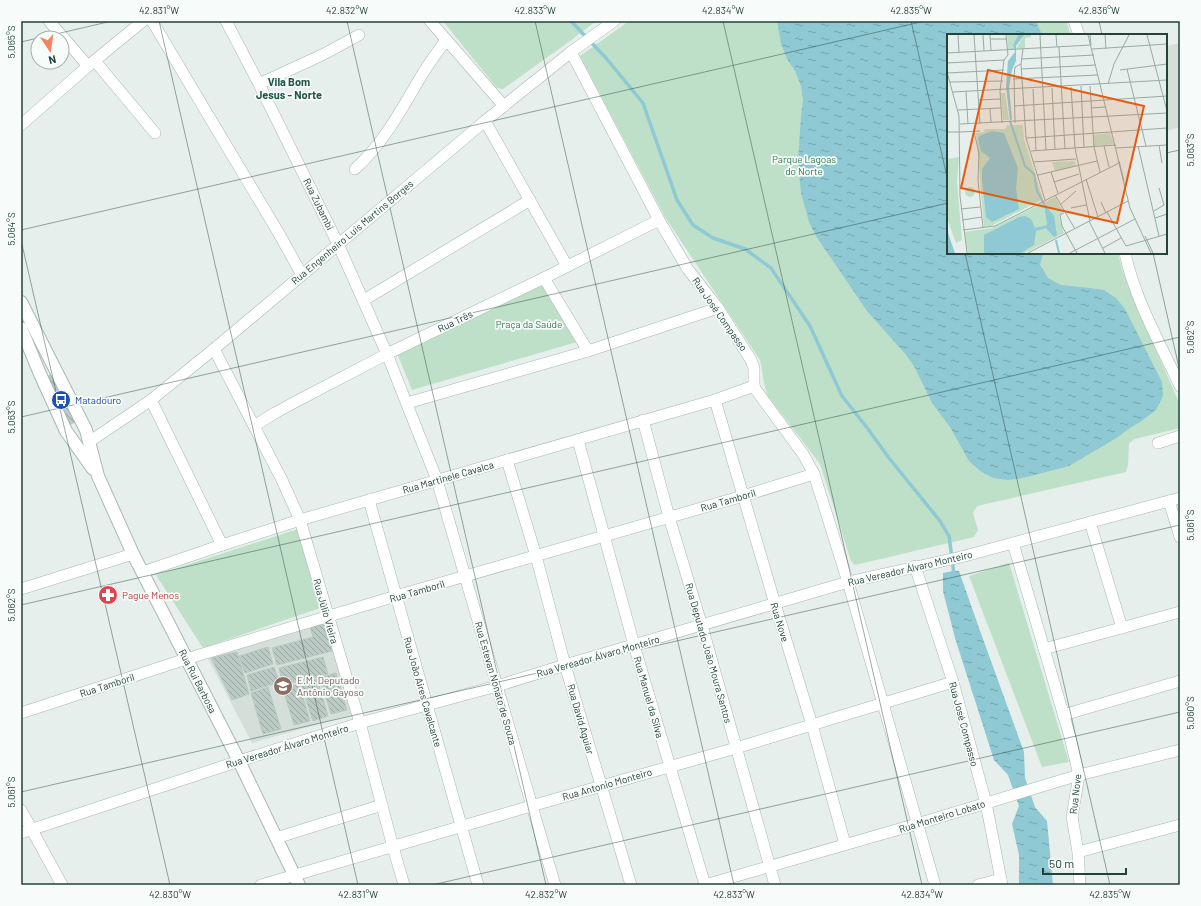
<svg xmlns="http://www.w3.org/2000/svg" width="1201" height="906" font-family="Barlow,sans-serif">
  <style>
    .built { fill: #d4dfda }
    .park { fill: #bfe0c8 }
    .water { fill: url(#water-ripples) }
    .lines { fill: none; stroke-linecap: round; stroke-linejoin: round }
    .stream { stroke: #8ec9d4; stroke-width: 3.5 }
    .building { fill: url(#building-back-hatch); stroke: #b8c9c2 }
    .minor-casing { stroke: #a8b8b2; stroke-width: 12 }
    .tertiary-casing { stroke: #a8b8b2; stroke-width: 14 }
    .minor { stroke: #fff; stroke-width: 11 }
    .tertiary { stroke: #fff; stroke-width: 12 }
    .ticks { fill: none; stroke: #24423a; stroke-width: 1; stroke-opacity: 0.45 }
    .labels { text-anchor: middle; stroke-width: 3.5; stroke-linejoin: round; paint-order: stroke }
    .park-label { font-size: 10px; fill: #2d7a4b; stroke: #f7fbf9 }
    .street-label { font-size: 10px; fill: #24423a; stroke: #f7fbf9 }
    .transit-label { font-size: 10px; fill: #164399; stroke: #f7fbf9; text-anchor: start }
    .health-label { font-size: 10px; fill: #be3a42; stroke: #f7fbf9; text-anchor: start }
    .education-label { font-size: 10px; fill: #785e54; stroke: #f7fbf9; text-anchor: start }
    .neighbourhood-label { font-size: 11px; font-weight: bold; fill: #1f5548; stroke: #f7fbf9 }
    .inset-river { fill: none; stroke: #8ec9d4; stroke-width: 2 }
    .inset-road { fill: none; stroke: #98aaa4; stroke-width: 1 }
    .view { fill: #e8590c; fill-opacity: 0.15; stroke: #e8590c; stroke-width: 2 }
    .inset-edge { fill: none; stroke: #24423a; stroke-width: 2 }
    .neatline { fill: none; stroke: #24423a; stroke-width: 1.5 }
    .ticks-label { font-size: 10px; text-anchor: middle; fill: #24423a }
  </style>
  <defs>
    <pattern id="water-ripples" width="26" height="14" patternUnits="userSpaceOnUse"><rect width="26" height="14" fill="#8ec9d4"/><path d="M2 4q2-2 4 0t4 0M15 11q2-2 4 0t4 0" fill="none" stroke="#74a5ad"/></pattern>
    <pattern id="building-back-hatch" width="6" height="6" patternUnits="userSpaceOnUse"><rect width="6" height="6" fill="#bbcac4"/><path d="M-1 5l2 2M0 0l6 6M5-1l2 2" fill="none" stroke="#98a6a0"/></pattern>
  </defs>
  <rect width="100%" height="100%" fill="#e6efeb"/>
  <g class="built">
    <path d="M1180 43V127L1166 131V46Z"/>
    <path d="M325 623 353 714 252 743 207 657Z"/>
  </g>
  <g class="park">
    <path d="M443 21H596L570 41 503 89 497 88Z"/>
    <path d="M629 21H1066L1071 35H948V253H1118L1122 269 1134 299 1180 405V428L1135 439 1129 443 1128 465 1126 472 977 506 973 513 978 530 974 537 855 565 851 561 820 464 768 396C763 385 763 372 760 360L665 217 580 56Z"/>
    <path d="M543 282 577 342 412 390 397 353Z"/>
    <path d="M298 529 320 608 203 648 156 575Z"/>
    <path d="M1009 563 1069 762 1042 767 969 576Z"/>
  </g>
  <g class="water">
    <path d="M777 21H1036L1042 35H948V253H1043L1040 265 1048 278 1061 285 1090 288 1104 290 1116 298 1125 309 1162 382 1163 396 1156 410 1143 420 1130 428 1118 437 1069 466 1023 478 1008 480 993 478 980 471 969 461 950 427 932 403 915 368 907 356 867 311 816 236 809 222 801 193 798 161 801 116 803 100 801 86 795 71 787 59 781 44Z"/>
    <path d="M953 571H959L979 628 1024 752 1025 778 1035 807 1047 821 1053 885H1019V855L1012 824 1019 806 1008 775 994 760 955 638 943 591V573Z"/>
  </g>
  <g class="lines">
    <path class="stream" d="M571 21 606 58 643 103 677 200 693 225 713 238 745 249 771 268 810 326 842 396 868 429 889 458 940 521 949 536 954 574"/>
  </g>
  <g class="building">
    <path d="M55 373 78 421 66 426 44 378Z"/>
    <path d="M324 624 332 651 277 665 272 648 313 637 310 627Z"/>
    <path d="M268 647 273 664 245 673 239 656Z"/>
    <path d="M237 652 249 694 232 700 211 658Z"/>
    <path d="M323 657 328 674 283 685 279 668Z"/>
    <path d="M274 667 279 682 251 691 247 675Z"/>
    <path d="M336 673 347 710 331 714 320 678Z"/>
    <path d="M317 679 328 716 313 721 301 684Z"/>
    <path d="M299 684 310 721 294 725 283 689Z"/>
    <path d="M268 687 281 729 263 734 251 693Z"/>
  </g>
  <g class="lines">
    <g class="minor-casing">
      <g id="minor">
        <path d="M49 21 88 66"/>
        <path d="M152 21 278 232 302 275"/>
        <path d="M226 21 259 84 338 244 387 354 437 480 555 885"/>
        <path d="M430 21 504 106"/>
        <path d="M1074 21 1079 35"/>
        <path d="M571 52 659 220 687 268 718 308 751 360 754 368V386L756 390 803 454 814 474 848 582 935 885"/>
        <path d="M95 61 155 133"/>
        <path d="M259 84 324 54 359 35"/>
        <path d="M485 121 567 266"/>
        <path d="M21 125 88 66 143 21"/>
        <path d="M355 169C384 143 403 107 423 73 430 62 438 51 446 40"/>
        <path d="M1125 253C1135 300 1160 343 1180 386"/>
        <path d="M544 278 588 351"/>
        <path d="M364 300 530 200"/>
        <path d="M214 349 282 480 300 520 360 723 393 847 404 885"/>
        <path d="M151 400 222 545"/>
        <path d="M715 400 775 604 812 725 845 844"/>
        <path d="M407 403 588 351 718 308"/>
        <path d="M643 420 669 517 702 626 775 885"/>
        <path d="M254 426 275 413 297 401 387 354 544 278 659 220"/>
        <path d="M578 440 634 645 705 885"/>
        <path d="M89 442 151 400 214 349 485 121 571 52 614 21"/>
        <path d="M1158 443 1180 436"/>
        <path d="M507 460 536 556 565 665 631 885"/>
        <path d="M369 500 478 885"/>
        <path d="M1169 501 1180 537"/>
        <path d="M1090 522 1122 628"/>
        <path d="M1013 543 1070 737 1079 775 1072 817 1078 852 1080 885"/>
        <path d="M915 566 953 682 986 803 1002 885"/>
        <path d="M143 572 222 545 300 520 715 400 754 386"/>
        <path d="M21 589 133 554"/>
        <path d="M1044 649 1180 612"/>
        <path d="M21 713 186 659 396 596 743 496 814 474"/>
        <path d="M1063 715 1180 681"/>
        <path d="M21 810 62 885"/>
        <path d="M21 833 239 761 360 723 497 686 565 665 848 582 961 557 1180 498"/>
        <path d="M276 838 382 805"/>
        <path d="M1078 852 1180 825"/>
        <path d="M261 885 531 806 736 748 953 682"/>
        <path d="M705 885 917 824 1079 775 1180 750"/>
        <path d="M978 885 1001 879"/>
      </g>
    </g>
    <g class="tertiary-casing">
      <g id="tertiary">
        <path d="M21 302 86 430 98 476 133 554 239 761 299 885"/>
        <path d="M21 328 40 374 66 431 93 469"/>
      </g>
    </g>
    <use href="#minor" class="minor"/>
    <use href="#tertiary" class="tertiary"/>
  </g>
  <path class="ticks" d="M159 21 358 885M347 21 546 885M535 21 734 885M723 21 922 885M911 21 948 181M1099 21 1102 35M39 38 112 21M21 42 38 38M1166 153 1180 150M21 230 925 21M21 240 170 885M965 253 1110 885M1153 253 1180 372M21 417 948 203M21 605 1180 337M21 792 1180 525M432 885 1180 712"/>
  <defs>
    <g id="bus-disc" transform="scale(1)"><circle r="9.5" fill="#1a4fb4" stroke="#f7fbf9"/><path d="M-5-6H5V4H4V6H2V4H-2V6H-4V4H-5ZM-3.5-4V0h7V-4ZM-3.5 1.2v1.5H-2V1.2ZM2 1.2v1.5H3.5V1.2Z" fill="#fff"/></g>
    <g id="pharmacy-disc" transform="scale(1)"><circle r="9.5" fill="#e0444e" stroke="#f7fbf9"/><path d="M-2-6h4v4h4v4h-4v4h-4v-4h-4v-4h4Z" fill="#fff"/></g>
    <g id="school-disc" transform="scale(1)"><circle r="9.5" fill="#8d6e63" stroke="#f7fbf9"/><path d="M0-5L7-2L0 1L-7-2ZM-4 1L0 2.5L4 1V4Q0 6-4 4Z" fill="#fff"/></g>
  </defs>
  <g fill-rule="evenodd">
    <use href="#bus-disc" x="61" y="400"/>
    <use href="#pharmacy-disc" x="108" y="595"/>
    <use href="#school-disc" x="283" y="686"/>
  </g>
  <g class="labels">
    <g class="park-label">
      <text x="804" y="163">Parque Lagoas<tspan x="804" dy="12">do Norte</tspan></text>
      <text x="529" y="328">Praça da Saúde</text>
    </g>
    <g class="street-label">
      <text transform="translate(319 204) rotate(64)" y="4">Rua Zubambi</text>
      <text transform="translate(352 232) rotate(-40)" y="4">Rua Engenheiro Luis Martins Borges</text>
      <text transform="translate(720 314) rotate(55)" y="4">Rua José Compasso</text>
      <text transform="translate(455 321) rotate(-26)" y="4">Rua Três</text>
      <text transform="translate(448 477) rotate(-16)" y="4">Rua Martinele Cavalca</text>
      <text transform="translate(728 500) rotate(-16)" y="4">Rua Tamboril</text>
      <text transform="translate(910 568) rotate(-13)" y="4">Rua Vereador Álvaro Monteiro</text>
      <text transform="translate(417 591) rotate(-16)" y="4">Rua Tamboril</text>
      <text transform="translate(326 611) rotate(74)" y="4">Rua Júlio Vieira</text>
      <text transform="translate(780 622) rotate(73)" y="4">Rua Nove</text>
      <text transform="translate(709 653) rotate(74)" y="4">Rua Deputado João Moura Santos</text>
      <text transform="translate(598 656) rotate(-16)" y="4">Rua Vereador Álvaro Monteiro</text>
      <text transform="translate(198 681) rotate(63)" y="4">Rua Rui Barbosa</text>
      <text transform="translate(496 683) rotate(74)" y="4">Rua Estevan Nonato de Souza</text>
      <text transform="translate(107 685) rotate(-18)" y="4">Rua Tamboril</text>
      <text transform="translate(423 692) rotate(74)" y="4">Rua João Aires Cavalcante</text>
      <text transform="translate(649 697) rotate(74)" y="4">Rua Manuel da Silva</text>
      <text transform="translate(581 719) rotate(74)" y="4">Rua David Aguiar</text>
      <text transform="translate(964 724) rotate(75)" y="4">Rua José Compasso</text>
      <text transform="translate(287 746) rotate(-17)" y="4">Rua Vereador Álvaro Monteiro</text>
      <text transform="translate(607 784) rotate(-16)" y="4">Rua Antonio Monteiro</text>
      <text transform="translate(1075 794) rotate(-83)" y="4">Rua Nove</text>
      <text transform="translate(942 816) rotate(-17)" y="4">Rua Monteiro Lobato</text>
    </g>
    <g class="transit-label">
      <text x="75" y="404">Matadouro</text>
    </g>
    <g class="health-label">
      <text x="122" y="599">Pague Menos</text>
    </g>
    <g class="education-label">
      <text x="297" y="684">E.M. Deputado<tspan x="297" dy="12">Antônio Gayoso</tspan></text>
    </g>
    <g class="neighbourhood-label">
      <text x="289" y="86">Vila Bom<tspan x="289" dy="13">Jesus - Norte</tspan></text>
    </g>
  </g>
  <g transform="translate(947 34)">
    <rect width="220" height="220" fill="#e6efeb"/>
    <path d="M60 1H71L66 11 67 15H61ZM77 1H84V3L78 4V14L69 15ZM54 59H58L62 86H56ZM60 91H76L77 105 96 165 44 192 37 193 29 99 37 98 38 95H58ZM163 99 167 110 147 112V101ZM128 127 129 132 108 137 105 128ZM18 158a5 5 0 1 1 10 0a5 5 0 1 1-10 0ZM108 163 116 178 112 182 117 199 78 219H21L17 198 45 194Z" fill="#bfe0c8"/>
    <path d="M12 123 10 147 15 206 9 209 0 184V125Z" fill="#bfe0c8"/>
    <path d="M71 1H77L69 12V27L65 36 62 54 65 85 63 87 59 52 61 27 68 18 66 11ZM45 97 57 99 71 134 69 154 72 175 45 188 39 183 35 145V135L43 124 34 117 31 105 32 102ZM97 169 107 182 110 202 107 203 99 194 89 197 87 211 74 219H37V201L72 183 78 182 84 185 88 194 100 191ZM0 195V196L8 219H0Z" fill="#8ec9d4"/>
    <path class="inset-river" d="M63 87 78 132 87 140 90 157 97 170M109 206 112 219"/>
    <path class="inset-road" d="M11 1 12 18M27 1 33 90M36 1 37 17M43 1 44 16M93 1 99 116M109 1 110 13M141 1 183 174 204 219M158 1 159 15M200 1 220 77M44 5H59M112 13 118 115M76 15 74 30 79 104 98 166M145 15 220 10M0 19 144 11 143 1M74 25 147 21M0 29 57 26M74 35 149 31M180 35 199 112M173 36 220 30M0 38 12 82 13 162 20 219M0 39 57 36M66 45 151 41M3 48 56 47M161 50 167 30 182 1M134 52 137 114M143 52 147 113 153 138M124 53 128 114 143 187M105 54 108 115M86 55 89 116M19 57 21 90M6 58 220 46M32 66 53 65M67 72 220 62M43 74 44 89M144 74 159 73M11 76 54 74M55 89 53 57 57 26 61 21 59 1M68 89 67 42 68 33 74 30M13 90 220 79M0 98H13M13 98 33 97M27 98 32 119 31 146 36 194M79 104 220 94M212 111 215 129M157 112 162 133M191 112 212 202M169 114 220 111M84 117 169 111M172 127 177 147M86 128 129 125M104 138 111 159M91 141 150 127M139 145 151 183M107 148 132 140M108 161 128 195M154 168 159 179M113 171 129 157M124 174 139 171M14 175 33 173M207 177 217 171 212 154M160 178 179 212 220 200M117 179 113 181 115 192 130 219M208 184 220 180M15 186 35 183M142 187 158 219M16 196 48 192 172 129M198 202 206 219M156 214 174 204M81 219 181 167M123 219 188 185"/>
    <path class="view" d="M41 36 197 72 170 189 14 154Z"/>
    <rect width="220" height="220" class="inset-edge"/>
  </g>
  <rect width="1201" height="906" fill="none" stroke="#f7fbf9" stroke-width="44"/>
  <g transform="translate(50 50) rotate(167)"><circle r="19" fill="#f7fbf9" stroke="#a3b1ad"/>
  <path d="M0-3L7 15L0 10L-7 15Z" fill="#f4845f"/>
  <text y="-6" font-size="11" font-weight="bold" text-anchor="middle" fill="#24423a">N</text>
  </g>
  <path d="M1043 868v6h83v-6" fill="none" stroke="#24423a" stroke-width="2"/>
  <text x="1049" y="868" font-size="12" fill="#24423a" stroke="#f7fbf9" stroke-width="3" paint-order="stroke">50 m</text>
  <rect x="22" y="22" width="1157" height="862" class="neatline"/>
  <g class="ticks-label">
    <text x="159" y="14">42.831°W</text>
    <text x="347" y="14">42.832°W</text>
    <text x="535" y="14">42.833°W</text>
    <text x="723" y="14">42.834°W</text>
    <text x="911" y="14">42.835°W</text>
    <text x="1099" y="14">42.836°W</text>
    <text transform="translate(11 42) rotate(-90)" y="4">5.065°S</text>
    <text transform="translate(1190 150) rotate(-90)" y="4">5.063°S</text>
    <text transform="translate(11 229) rotate(-90)" y="4">5.064°S</text>
    <text transform="translate(1190 337) rotate(-90)" y="4">5.062°S</text>
    <text transform="translate(11 417) rotate(-90)" y="4">5.063°S</text>
    <text transform="translate(1190 525) rotate(-90)" y="4">5.061°S</text>
    <text transform="translate(11 605) rotate(-90)" y="4">5.062°S</text>
    <text transform="translate(1190 713) rotate(-90)" y="4">5.060°S</text>
    <text transform="translate(11 792) rotate(-90)" y="4">5.061°S</text>
    <text x="170" y="898">42.830°W</text>
    <text x="358" y="898">42.831°W</text>
    <text x="546" y="898">42.832°W</text>
    <text x="734" y="898">42.833°W</text>
    <text x="922" y="898">42.834°W</text>
    <text x="1110" y="898">42.835°W</text>
  </g>
</svg>
